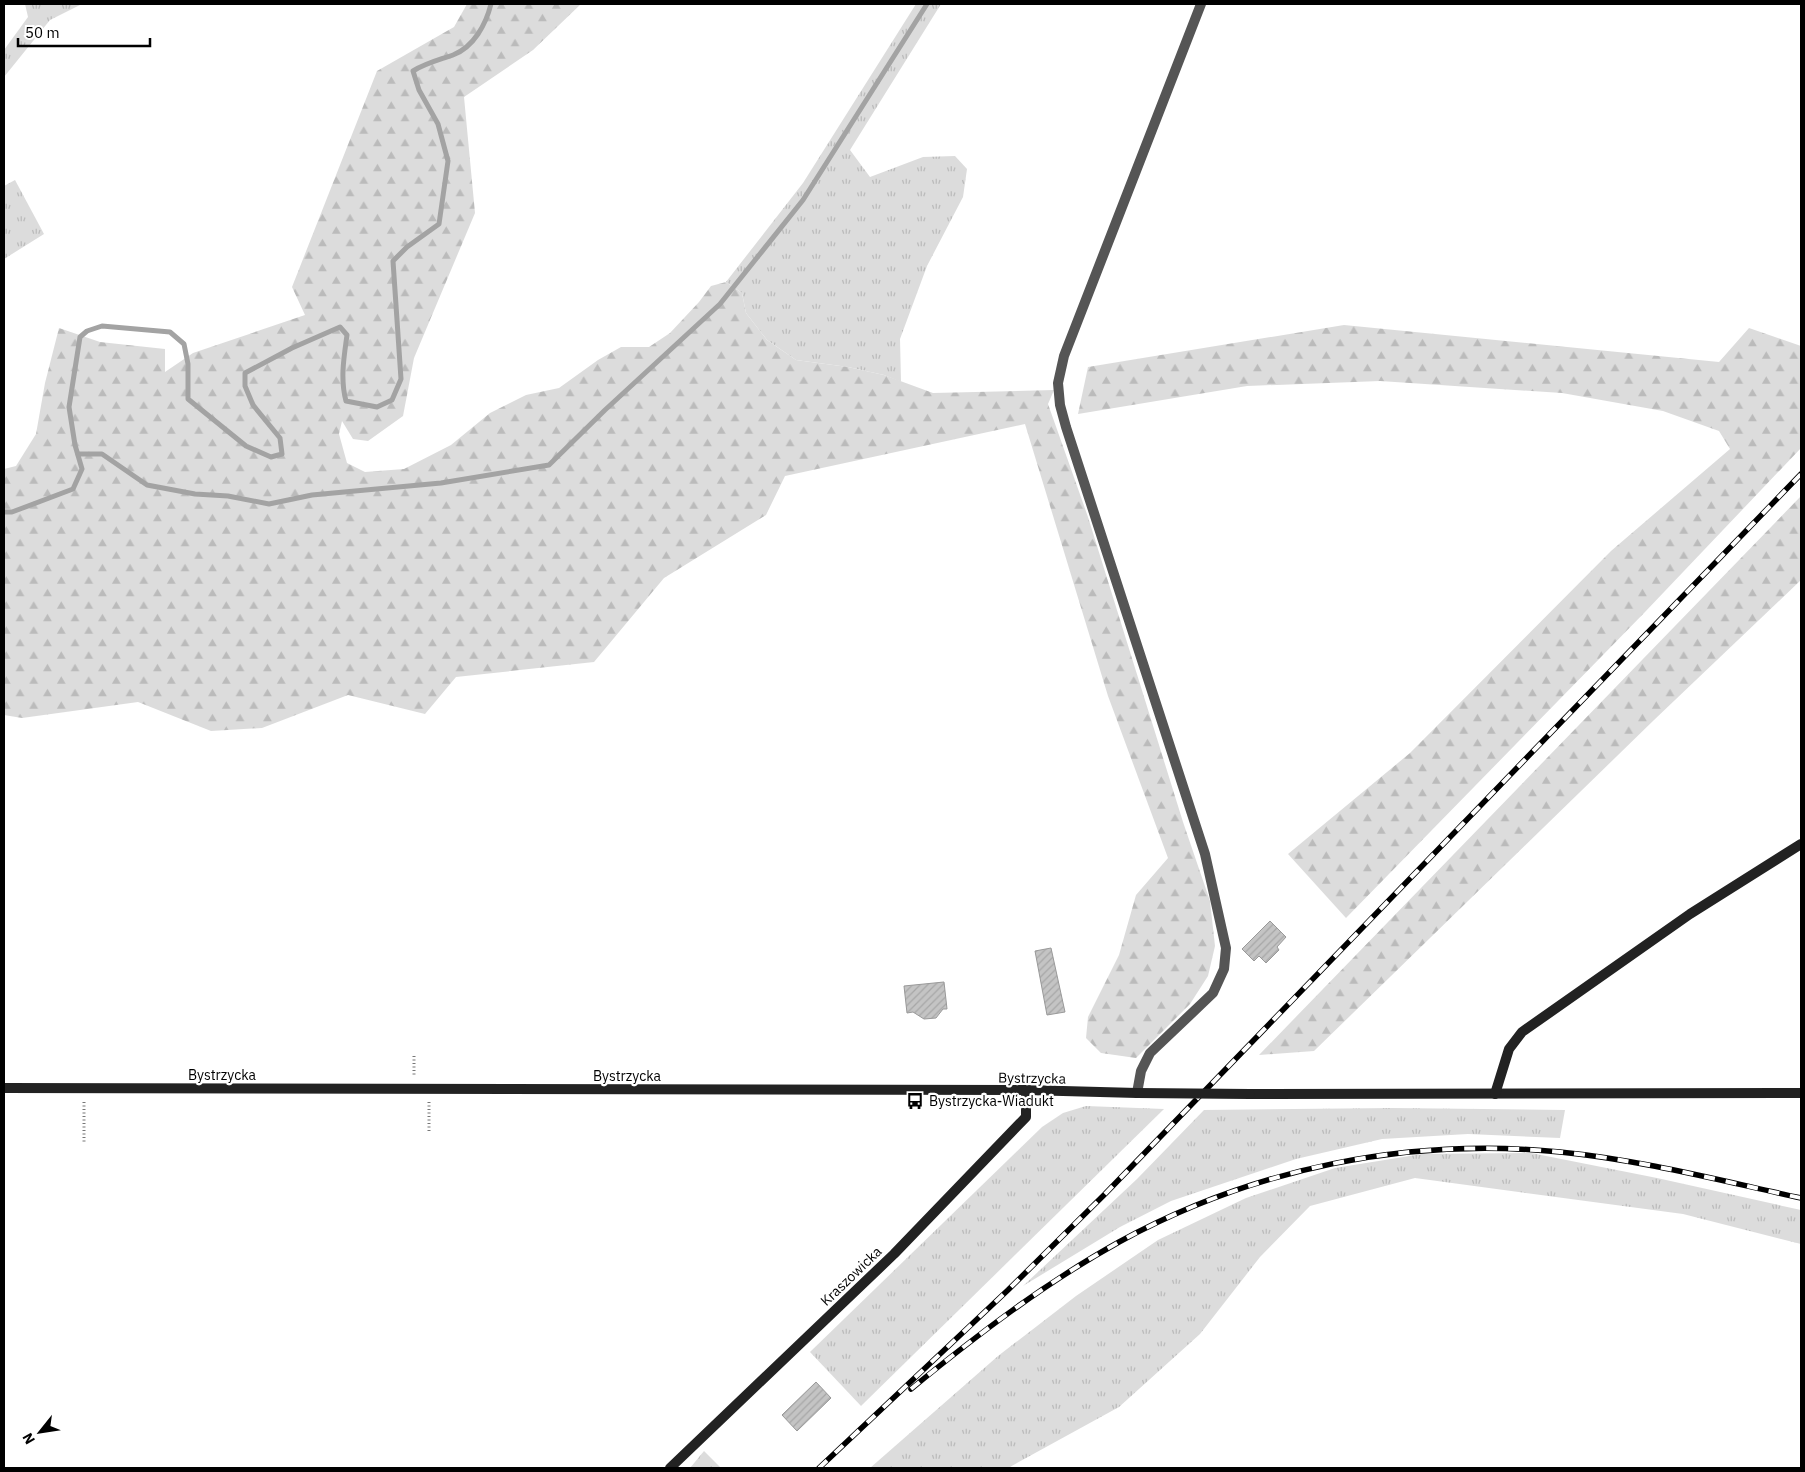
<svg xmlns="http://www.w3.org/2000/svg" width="1805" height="1472" font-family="'IBM Plex Sans',sans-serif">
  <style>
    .grass { fill: url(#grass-tufts) }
    .forest { fill: url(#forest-firs) }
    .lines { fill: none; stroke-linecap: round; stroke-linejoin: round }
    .stream { stroke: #a3a3a3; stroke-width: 5 }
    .building { fill: url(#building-hatch); stroke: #999 }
    .path { stroke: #777; stroke-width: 3; stroke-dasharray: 1 2.5; stroke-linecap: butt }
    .street { stroke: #555; stroke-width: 10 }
    .secondary { stroke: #222; stroke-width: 10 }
    .rail-casing { stroke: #000; stroke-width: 5.5 }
    .rail { stroke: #fff; stroke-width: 4; stroke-dasharray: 11; stroke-linecap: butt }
    .secondary-bridge { stroke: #222; stroke-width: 10 }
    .labels { text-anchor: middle; stroke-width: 4.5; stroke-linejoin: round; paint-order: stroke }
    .street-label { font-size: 14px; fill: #000; stroke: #fff }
    .poi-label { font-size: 14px; fill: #000; stroke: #fff; text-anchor: start }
  </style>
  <defs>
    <pattern id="grass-tufts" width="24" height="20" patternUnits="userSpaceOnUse" patternTransform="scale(1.25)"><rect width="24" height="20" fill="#dcdcdc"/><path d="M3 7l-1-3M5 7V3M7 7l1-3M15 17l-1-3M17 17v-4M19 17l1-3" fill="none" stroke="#bbb"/></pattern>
    <pattern id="forest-firs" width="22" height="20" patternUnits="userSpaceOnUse" patternTransform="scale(1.25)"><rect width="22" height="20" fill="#dcdcdc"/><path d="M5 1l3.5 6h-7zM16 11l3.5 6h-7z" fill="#bbb"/></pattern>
    <pattern id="building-hatch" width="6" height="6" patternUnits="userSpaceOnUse" patternTransform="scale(1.25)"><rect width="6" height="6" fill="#c4c4c4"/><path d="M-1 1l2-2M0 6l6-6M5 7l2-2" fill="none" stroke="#a7a7a7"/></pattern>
  </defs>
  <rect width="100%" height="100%" fill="#fff"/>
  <g class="grass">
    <path d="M25 4H82L50 20 4 77V50L28 17Z"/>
    <path d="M916 4H941L850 150 870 177 923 157 955 156 967 169 963 197 927 266 900 339 901 382 884 375 848 367 796 360 767 340 746 313 742 293 726 282 803 183Z"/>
    <path d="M15 180 44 234 4 259V186Z"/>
    <path d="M1086 1106 1164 1109 861 1406 810 1352 1042 1127 1063 1113Z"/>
    <path d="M1393 1108 1565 1110 1560 1138 1468 1134 1382 1139 1296 1159 1171 1201 1120 1227 1023 1286 1137 1179 1204 1110Z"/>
    <path d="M1531 1153 1657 1178 1801 1210V1244L1683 1214 1415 1178 1310 1206 1260 1257 1200 1334 1119 1407 1008 1468H870L998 1356 1076 1296 1158 1240 1246 1198 1335 1168 1422 1154Z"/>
    <path d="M704 1451 721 1468H690Z"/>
  </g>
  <g class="forest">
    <path d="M467 4H581L533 50 464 97 475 213 414 358 403 416 368 441 353 439 342 421 339 434 347 463 365 472 404 469 451 445 490 413 526 395 559 388 598 360 621 347H649L670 333 699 302 711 286 726 282 742 293 746 313 767 340 796 360 848 367 884 375 933 393 1054 390 1048 404 1088 517 1183 822 1210 901 1215 946 1208 976 1190 1004 1136 1058 1101 1053 1086 1038 1088 1017 1119 955 1136 895 1168 858 1108 696 1025 424 785 476 766 515 664 578 594 662 456 677 425 714 348 695 262 728 211 731 138 702 22 718 4 715V469L16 466 36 434 45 383 59 328 100 342 165 349V372L193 353 305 315 292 287 377 71 454 27Z"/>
    <path d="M1344 325 1719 362 1749 328 1801 346V448L1645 612 1346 918 1288 854 1410 753 1611 551 1730 449 1719 431 1663 411 1562 393 1380 381 1247 386 1078 414 1088 367Z"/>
    <path d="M1801 496V580L1654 720 1314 1051 1259 1055Z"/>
  </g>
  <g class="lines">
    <g class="stream">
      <path d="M78 454H102L147 485 195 494 228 496 269 504 312 495 441 483 549 465 605 410 720 304 803 200 927 4"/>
      <path d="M4 512H12L73 489 82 469 75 445 69 407 80 337 87 331 102 326 170 332 184 344 188 364V399L246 446 271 457 282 454 280 438 253 405 245 386V373L292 348 340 327 347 335C344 357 340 379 346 401L377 407 392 400 401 379 393 261 407 247 439 224 448 161 438 124 419 90 413 71C426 63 439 60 453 55 474 47 486 24 491 4"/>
    </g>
  </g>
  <g class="building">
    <path d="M1270 921 1286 937 1277 947 1279 950 1266 963 1259 956 1254 961 1242 949Z"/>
    <path d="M1051 948 1065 1012 1047 1015 1035 951Z"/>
    <path d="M944 982 947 1009H943L936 1018 924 1019 913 1012 907 1013 904 986Z"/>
    <path d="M816 1382 831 1398 797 1431 782 1415Z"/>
  </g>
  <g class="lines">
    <g class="path">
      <path d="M414 1056V1076"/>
      <path d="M84 1102V1142"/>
      <path d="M429 1131V1100"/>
    </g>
    <path class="street" d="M1137 1093 1141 1071 1150 1053 1213 993 1224 969 1226 948 1205 854 1066 427 1060 405 1058 383 1064 356 1201 4"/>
    <g class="secondary">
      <path d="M4 1088 1026 1090 1137 1093"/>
      <path d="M1250 1094 1801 1093"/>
      <path d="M1495 1094 1509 1049 1522 1032 1690 914 1801 844"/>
      <path d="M670 1468 894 1254 1026 1117V1090"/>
    </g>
    <g class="rail-casing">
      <g id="rail">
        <path d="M911 1389C977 1335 1045 1283 1119 1242 1254 1168 1408 1137 1560 1152 1642 1160 1722 1181 1801 1198"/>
        <path d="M819 1468 1008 1290 1105 1194 1801 474"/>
      </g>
    </g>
    <use href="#rail" class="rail"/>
    <path class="secondary-bridge" d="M1137 1093 1250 1094"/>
  </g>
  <defs>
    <g id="bus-bare" transform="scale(1.35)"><path d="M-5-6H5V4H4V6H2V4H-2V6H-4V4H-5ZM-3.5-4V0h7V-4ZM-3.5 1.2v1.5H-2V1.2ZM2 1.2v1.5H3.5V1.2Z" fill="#000" stroke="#fff" stroke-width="2.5" paint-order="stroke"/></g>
  </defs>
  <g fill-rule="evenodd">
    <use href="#bus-bare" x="915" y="1101"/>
  </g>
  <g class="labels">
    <g class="street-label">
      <text x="222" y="1080">Bystrzycka</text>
      <text x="627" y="1081">Bystrzycka</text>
      <text transform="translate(1032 1078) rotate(1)" y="5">Bystrzycka</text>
      <text transform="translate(851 1276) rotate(-44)" y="5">Kraszowicka</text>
    </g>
    <g class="poi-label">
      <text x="929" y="1106">Bystrzycka-Wiadukt</text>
    </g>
  </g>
  <rect width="1805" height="1472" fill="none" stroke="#000000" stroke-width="10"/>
  <g transform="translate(40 1432) rotate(240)" stroke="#ffffff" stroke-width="4" paint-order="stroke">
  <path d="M0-4L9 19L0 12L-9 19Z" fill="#000000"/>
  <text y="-8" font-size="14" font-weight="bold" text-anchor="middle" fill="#000000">N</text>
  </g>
  <path d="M18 38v8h132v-8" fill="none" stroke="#000000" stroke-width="2.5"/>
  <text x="25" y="38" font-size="15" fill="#000000" stroke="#ffffff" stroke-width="4" paint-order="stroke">50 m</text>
</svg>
